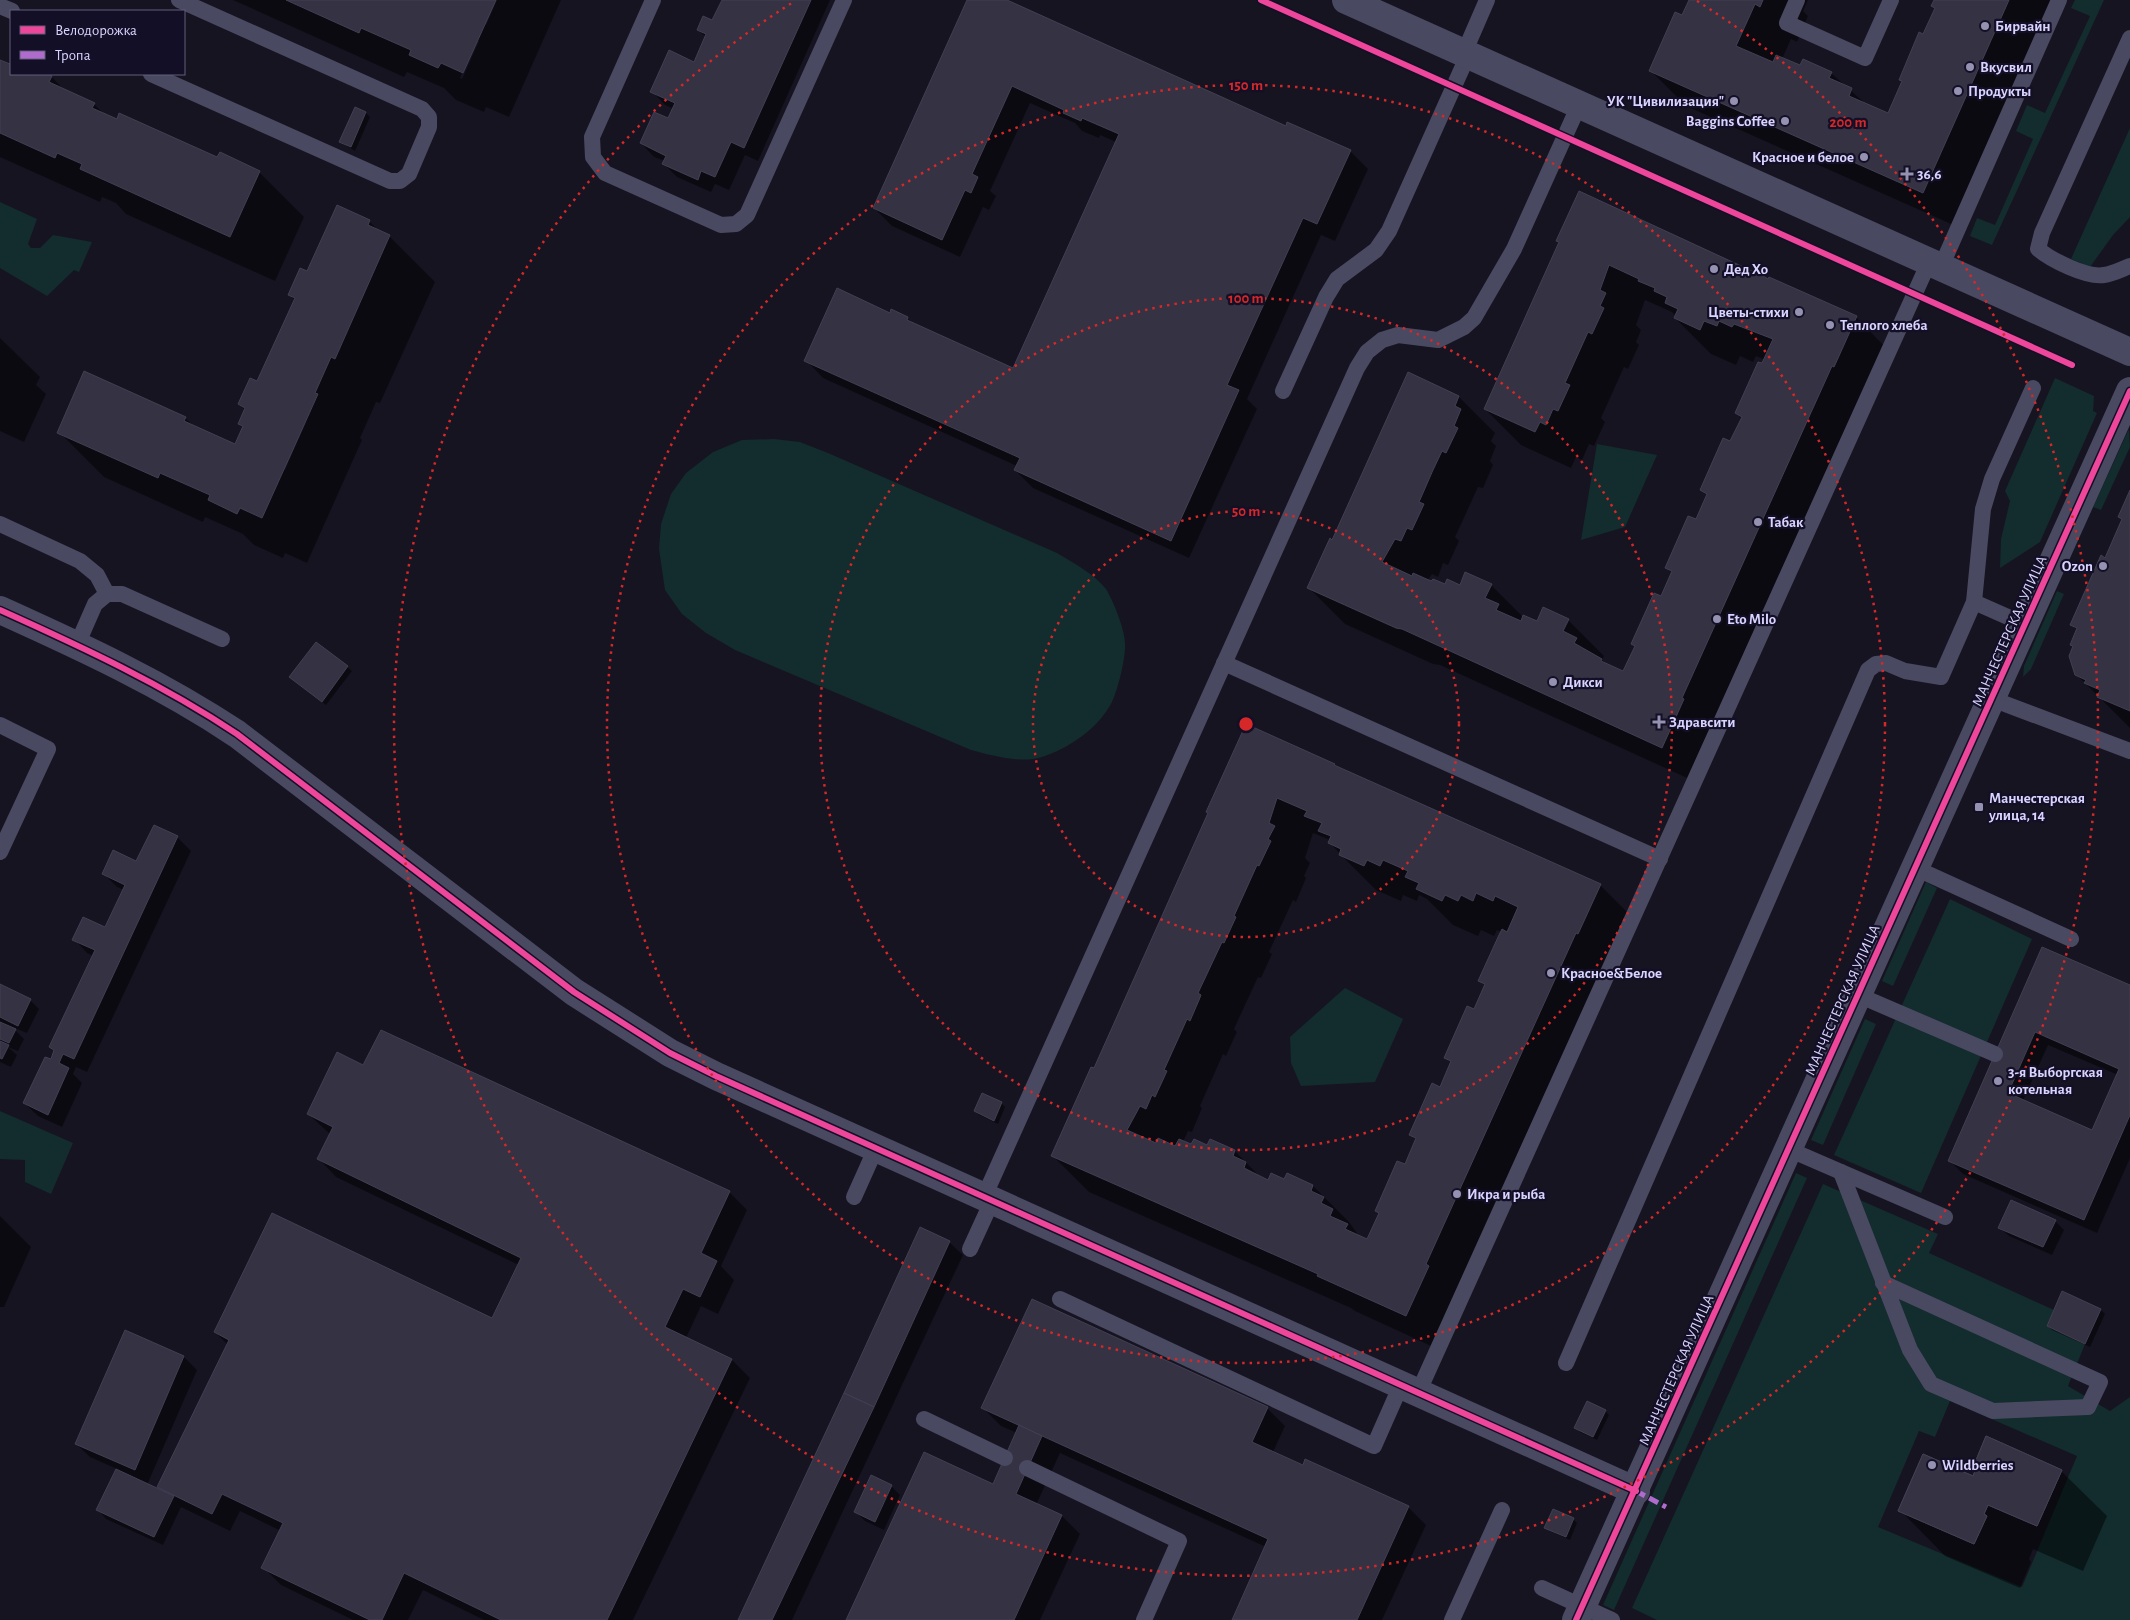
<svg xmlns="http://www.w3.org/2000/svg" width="2130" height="1620" font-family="'Alegreya Sans',sans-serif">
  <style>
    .green { fill: #132c2d; fill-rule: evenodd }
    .shadow { fill: #0007; fill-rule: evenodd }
    .building { fill: #343243; stroke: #433f54; fill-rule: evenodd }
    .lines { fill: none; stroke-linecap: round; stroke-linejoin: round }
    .service { stroke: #4a4962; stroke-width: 16 }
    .minor { stroke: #4a4962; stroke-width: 28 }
    .quiet { stroke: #b06ccc; stroke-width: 5; stroke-dasharray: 10 5; stroke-linecap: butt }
    .cycleway-casing { stroke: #130f26; stroke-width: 9 }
    .cycleway { stroke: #ed469a; stroke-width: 6 }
    .ring { fill: none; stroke: #d62828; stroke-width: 2.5; stroke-dasharray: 2.5 5 }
    .poi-dot { fill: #9591b1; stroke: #130f26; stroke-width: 2 }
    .labels { text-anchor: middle; stroke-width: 4.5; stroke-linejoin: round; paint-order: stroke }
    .poi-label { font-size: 15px; font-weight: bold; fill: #d9d4ff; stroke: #130f26; text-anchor: start }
    .street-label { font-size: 15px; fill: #d9d4ff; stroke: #130f26 }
    .centre { fill: #d62828; stroke: #130f26; stroke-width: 2.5 }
    .ring-label { font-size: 15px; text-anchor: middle; font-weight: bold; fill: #d62828; stroke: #130f26; stroke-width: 4.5; stroke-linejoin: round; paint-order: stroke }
  </style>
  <rect width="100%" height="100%" fill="#161421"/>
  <g class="green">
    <path d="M2075 0H2104L1992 245 1970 236 1977 218 1995 225 2033 139 2016 131 2027 105 2045 113 2090 16 2071 8Z"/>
    <path d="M2130 128V217L2113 235 2090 267 2071 259Z"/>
    <path d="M0 202 37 219 28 244 31 248H40L53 235 92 242 79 272 74 270 47 296 0 268Z"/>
    <path d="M2055 378 2094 396 2093 411 2097 413 2040 542 2000 568 2001 539 2010 501 2005 491Z"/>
    <path d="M2129 429 2130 447 2101 510 2093 507Z"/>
    <path d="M774 439 800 442 828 453 1057 553C1075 564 1093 573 1106 589 1113 600 1125 630 1125 643 1126 658 1118 689 1112 702 1098 729 1069 748 1042 757 1021 764 990 755 971 750L735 650 706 633 682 614 665 590 659 549 661 524 671 494 686 473 713 452 742 440Z"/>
    <path d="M1597 444 1657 455 1625 527 1581 540Z"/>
    <path d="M2057 591 2064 594 2031 669 2023 677 2024 666Z"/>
    <path d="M1926 882 1937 888 1893 986 1882 981Z"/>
    <path d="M1950 899 2032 939 1921 1193 1834 1155Z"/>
    <path d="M1345 988 1403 1019 1375 1082 1301 1086 1291 1063 1290 1037Z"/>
    <path d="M1865 1019 1876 1024 1823 1145 1811 1140Z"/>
    <path d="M0 1111 73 1143 51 1194 25 1182V1160L0 1159Z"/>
    <path d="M1796 1173 1807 1178 1614 1610 1603 1605Z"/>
    <path d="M1823 1184 1938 1234 1929 1253 2054 1310 2047 1326 2085 1344 2068 1386 2110 1411 2130 1397V1620H1657L1632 1608ZM1950 1401 2077 1456 2022 1587 1878 1527 1919 1431 1935 1437Z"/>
  </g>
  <g class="shadow">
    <path d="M233 0H495L484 23 486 25 497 0H561L509 117 486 107 484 112 456 100 444 88 407 72 404 77ZM476 41H479L462 79 460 78Z"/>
    <path d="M723 0H830L758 161 745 155 729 190 715 184 711 192 677 177 664 164 665 161 654 157 641 143 669 120 674 109 665 105 652 91 694 63 706 37 698 30 713 22Z"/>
    <path d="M968 0H1004L1286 127 1350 151 1368 169 1335 241 1321 235 1247 399 1257 409 1189 558 1033 488 1015 470 1017 466 823 378 806 360 907 318 914 325 1014 370 1116 142 1100 135 1099 138 1082 131 1075 123 1030 103 990 191 996 196 989 210 983 207 960 257 892 226 874 208Z"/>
    <path d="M1690 0H1808L1803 11 1808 16 1797 42 1791 39 1782 59 1801 67 1831 73 1867 105 1888 115 1903 82 1900 80 1924 36 1936 9 1935 0H2061L1960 228 1686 106 1650 70 1683 17Z"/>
    <path d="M0 61 11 65V74H44L52 77 65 91 94 104 105 115 218 159 259 172 304 217 275 281 126 214 116 203 102 197 100 202 0 157Z"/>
    <path d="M366 113 370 117 355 151 340 142Z"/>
    <path d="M369 221 381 233 389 236 435 282 380 403 376 402 360 438 362 440 307 563 285 553 283 558 254 545 243 534 205 517 203 522 104 477 59 432 185 418 195 427 236 446 244 428 239 423 245 410 239 404 258 383 295 300 289 295 307 273ZM304 421 306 422 285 470 283 468Z"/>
    <path d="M1558 241 1769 280 1856 317 1892 354 1698 783 1440 665 1433 664 1345 624 1309 588 1333 541 1408 374 1459 397 1495 433 1491 441 1496 446 1490 461 1493 465 1483 488 1478 487 1463 520 1455 537 1459 541 1448 565 1443 563 1438 577 1432 574 1427 581 1445 586 1491 585 1524 618 1537 623 1568 620 1604 656 1602 660 1607 665 1624 673 1636 647 1632 644 1661 598 1672 573 1667 567 1696 521 1708 496 1701 490 1731 443 1742 419 1736 413 1765 360 1756 356 1753 362 1740 356 1736 365 1711 354 1675 318 1676 316 1672 312 1645 300 1636 325 1641 330 1636 342 1639 345 1628 369 1624 367 1601 418 1605 422 1594 446 1589 444 1582 460 1576 457 1571 468 1521 445 1485 409 1560 243Z"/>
    <path d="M0 338 40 377 36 385 46 394 24 442 0 431Z"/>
    <path d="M2130 493V728L2076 674 2078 631 2072 625 2106 560 2123 520 2119 517Z"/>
    <path d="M316 643 352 671 326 705 295 681Z"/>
    <path d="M1334 765 1338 769 1600 885 1636 921 1442 1351 1355 1311 1351 1308 1089 1192 1053 1156 1094 1070 1210 814ZM1313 833 1330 840 1329 842 1340 854 1376 890 1401 901 1403 895 1417 901 1419 895 1427 899 1453 925 1478 936 1481 930 1494 936 1497 930 1502 932 1480 980 1486 986 1475 1011 1446 1057 1452 1063 1440 1088 1411 1135 1417 1140 1405 1165 1376 1211 1379 1214 1368 1240 1359 1236 1349 1222 1313 1186 1287 1175 1285 1181H1269L1261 1178 1235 1151 1210 1140 1207 1146H1192L1183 1142 1188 1131 1192 1132 1202 1108 1200 1106 1223 1054 1226 1056 1235 1036 1237 1032 1234 1029 1258 977 1261 978 1272 954 1269 952 1293 900 1296 902 1306 878 1304 876 1310 863 1305 858Z"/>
    <path d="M154 826 177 837 191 851 87 1072 76 1067 73 1074 82 1083 62 1127 38 1116 24 1103 51 1061 55 1052 50 1047 93 956 87 953 74 939 106 929 124 890 117 887 104 874 137 863Z"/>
    <path d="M2043 949 2130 987V1158L2097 1233 1963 1174 1950 1161ZM2048 1045 2118 1075 2093 1131 2023 1101Z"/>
    <path d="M0 986 30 1000 39 1009 27 1033 12 1027 24 1039 18 1051 8 1047 17 1055 11 1067 0 1062Z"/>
    <path d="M363 1066 729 1192 747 1210 721 1266 734 1280 718 1314 701 1306 686 1338 732 1360 750 1378 633 1620H484L423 1590 408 1620H353L281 1585 263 1567 281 1531 240 1511 230 1531 181 1507 163 1545 106 1519 98 1510 117 1469 90 1457 76 1444 126 1331 184 1357 197 1370 147 1485 165 1493 159 1487 228 1345 215 1332 493 1320 519 1265 336 1177 319 1159 330 1134 308 1114Z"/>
    <path d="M1001 1103 1005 1107 998 1124 979 1115 975 1111Z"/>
    <path d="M0 1216 31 1247 4 1307H0Z"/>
    <path d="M2055 1221 2064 1230 2052 1255 2009 1236 2000 1228Z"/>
    <path d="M949 1242 963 1255 792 1620H739Z"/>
    <path d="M2063 1293 2101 1310 2105 1314 2090 1347 2052 1330 2048 1326Z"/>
    <path d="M983 1408H1267L1285 1426 1273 1452 1408 1507 1426 1525 1382 1620H1233L1266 1547 1060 1453 1036 1505 1062 1516 1080 1534 1040 1620H848L994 1485 1017 1433 1001 1426Z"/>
    <path d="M1605 1411 1609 1415 1597 1440 1580 1432 1576 1428Z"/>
    <path d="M1976 1465 2061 1471 2107 1516 2083 1571 2033 1549 2029 1559 2031 1562 2020 1588 1945 1556 1900 1510 1974 1478 1978 1468Z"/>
    <path d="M891 1486 900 1495 884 1530 865 1521 856 1512Z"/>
    <path d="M1573 1519 1577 1523 1570 1540 1550 1531 1546 1527Z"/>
  </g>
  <g class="building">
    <path d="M286 0H496L463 73 441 63 438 68 409 55 411 50 361 28 359 33Z"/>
    <path d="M722 0H811L744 148 731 142 715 177 701 171 698 180 662 164 666 156 640 143 654 112 668 118 675 103 650 92 669 50 694 62 706 34 697 30 703 16 712 20Z"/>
    <path d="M967 0H1007L1286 126 1287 122 1351 150 1317 224 1303 218 1227 385 1239 390 1171 541 1014 470 1020 458 804 361 837 288 890 313 891 309 908 317 907 320 1013 368 1119 134 1082 118 1081 121 1063 113 1064 110 1012 86 972 174 978 177 971 193 965 190 942 240 873 208Z"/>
    <path d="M1689 0H1763L1760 7 1755 4 1736 46 1773 62 1776 55 1800 65 1803 59 1832 72 1829 78 1852 88 1849 96 1888 113 1902 81 1899 80 1919 32 1923 34 1935 8 1931 6 1934 0H2009L1923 193 1649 71 1675 12 1682 15Z"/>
    <path d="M0 60 10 64 11 62V74H47L52 76 49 82 95 103 92 108 117 119 119 113 217 157 220 152 260 171 230 237 80 169 82 164 57 153 55 158 0 133Z"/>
    <path d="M355 107 366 112 351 147 339 142Z"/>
    <path d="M1579 191 1765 277 1768 279 1769 277 1857 316 1834 367 1832 366 1682 698 1684 699 1662 748 1402 629 1396 628 1307 588 1330 538 1332 540 1408 372 1459 396 1455 406 1461 409 1454 426 1458 428 1446 453 1442 451 1433 470 1419 502 1424 504 1412 530 1407 528 1401 541 1395 539 1382 562 1412 576 1413 573 1431 581 1433 579 1445 584 1447 579 1460 585 1465 572 1492 584 1485 598 1499 604 1496 610 1521 621 1523 615 1537 621 1543 607 1569 619 1563 631 1577 638 1574 643 1602 659 1601 661 1623 671 1635 646 1631 644 1654 593 1661 596 1672 571 1665 568 1688 516 1696 519 1707 494 1700 490 1723 438 1730 441 1742 417 1735 413 1758 362 1762 363 1773 339 1734 324 1732 327 1719 321 1717 326 1704 321 1700 330 1674 318 1678 309 1665 303 1667 297 1654 291 1655 288 1638 281 1639 279 1609 265 1600 290 1606 293 1600 306 1604 308 1592 334 1588 332 1565 383 1570 385 1558 411 1553 409 1546 425 1540 422 1535 432 1484 409 1559 242 1556 241Z"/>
    <path d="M337 205 370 220 368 225 390 235 335 359 331 357 315 393 318 394 262 518 240 508 237 514 208 500 210 495 160 473 158 478 57 433 84 371 186 417 184 421 235 444 243 426 238 424 245 408 238 404 250 378 257 381 295 298 288 295 300 268 307 271Z"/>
    <path d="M2130 490V711L2097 697 2100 690 2084 683 2086 680 2075 675 2069 656 2073 646 2070 645 2077 628 2070 625 2101 555 2105 558 2122 519 2118 517Z"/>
    <path d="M316 642 348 666 322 702 289 677Z"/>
    <path d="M1246 724 1335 764 1334 765 1601 884 1578 934 1576 933 1551 988 1426 1264 1429 1266 1406 1316 1317 1276 1318 1274 1051 1156 1091 1067 1094 1068 1208 813 1206 812ZM1277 798 1307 811 1304 816 1322 823 1318 831 1331 836 1328 843 1341 849 1339 855 1364 866 1367 860 1380 866 1383 860 1408 871 1405 877 1419 883 1416 889 1442 901 1445 895 1458 901 1461 895 1473 901 1476 893 1493 901 1495 896 1518 907 1507 932 1502 929 1499 935 1478 981 1485 984 1474 1009 1467 1006 1444 1058 1451 1061 1440 1087 1432 1083 1409 1135 1416 1138 1405 1164 1397 1161 1375 1211 1379 1213 1367 1239 1345 1229 1348 1224 1330 1216 1333 1209 1321 1203 1324 1197 1311 1191 1313 1185 1287 1173 1284 1179 1271 1173 1268 1180 1244 1168 1246 1162 1233 1156 1235 1150 1210 1139 1207 1145 1194 1139 1191 1144 1179 1139 1175 1146 1158 1138 1156 1143 1127 1130 1140 1106 1146 1109 1152 1095 1155 1097 1167 1071 1164 1070 1187 1019 1190 1021 1199 1000 1201 995 1198 993 1222 942 1224 943 1236 917 1234 916 1257 865 1259 866 1271 841 1268 839 1275 826 1269 823Z"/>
    <path d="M154 825 178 836 74 1059 63 1054 59 1063 69 1068 48 1115 23 1103 45 1057 51 1059 54 1050 49 1047 95 950 72 940 83 917 105 927 125 885 102 874 113 850 136 861Z"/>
    <path d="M2042 947 2130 985V1115L2084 1220 1948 1161ZM2035 1032 2119 1069 2092 1130 2008 1093Z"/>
    <path d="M0 984 31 999 18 1026 0 1017Z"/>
    <path d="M0 1022 16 1029 9 1043 0 1039Z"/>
    <path d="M381 1030 730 1191 701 1253 717 1261 700 1297 683 1289 665 1327 732 1359 607 1620H501L404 1573 382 1620H370L261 1568 283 1523 222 1494 212 1514 157 1487 229 1340 214 1332 272 1213 492 1318 521 1258 317 1159 333 1127 307 1114 337 1052 363 1065Z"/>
    <path d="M0 1041 9 1045 2 1059 0 1058Z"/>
    <path d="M982 1093 1002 1102 994 1121 974 1111Z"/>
    <path d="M2011 1200 2056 1220 2043 1247 1998 1228Z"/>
    <path d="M920 1227 950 1241 874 1407 844 1393Z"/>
    <path d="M2062 1291 2101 1309 2085 1344 2047 1326Z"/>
    <path d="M1032 1299 1268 1407 1252 1442 1303 1465 1305 1459 1409 1506 1357 1620H1232L1268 1539 981 1408Z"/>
    <path d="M125 1330 184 1356 135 1470 75 1444Z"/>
    <path d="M844 1393 874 1407 772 1620H738Z"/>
    <path d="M1587 1401 1606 1410 1593 1437 1574 1428Z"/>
    <path d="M1019 1425 1042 1436 1016 1494 1062 1515 1014 1620H846L924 1452 993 1484Z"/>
    <path d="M1986 1436 2062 1470 2037 1526 1988 1505 1984 1514 1987 1516 1974 1544 1898 1511 1923 1454 1973 1476 1977 1466 1974 1465Z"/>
    <path d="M1986 1436 2062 1470 2037 1526 1988 1505 1984 1514 1987 1516 1974 1544 1898 1511 1923 1454 1973 1476 1977 1466 1974 1465Z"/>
    <path d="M116 1469 174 1496 154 1537 96 1510Z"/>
    <path d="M871 1475 892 1485 875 1522 854 1512Z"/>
    <path d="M1553 1509 1574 1518 1566 1537 1544 1528Z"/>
  </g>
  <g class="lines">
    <g class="service">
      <path d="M653 0 592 137 593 157 605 173 721 225 736 224 747 215 844 0"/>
      <path d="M1797 0 1787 23 1865 58 1891 0"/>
      <path d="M0 6 12 11"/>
      <path d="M2130 38 2042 233 2038 249C2051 260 2087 278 2104 275 2113 274 2122 269 2130 266"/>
      <path d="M1464 53 1487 0"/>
      <path d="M151 74 390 181H400L409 174 429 127V117L422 109 179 0"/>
      <path d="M1941 267 2059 0"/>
      <path d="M1283 391 1326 297 1337 279 1376 250 1389 231 1468 55"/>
      <path d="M0 524 80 561 97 575 107 594"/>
      <path d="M2026 625 1974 602 1983 509 1992 479 2033 388"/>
      <path d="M77 645 95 604 107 594H122L222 639"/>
      <path d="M1224 663 1660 859"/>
      <path d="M1992 699 2130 751"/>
      <path d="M0 725 48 749 0 852"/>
      <path d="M1915 868 2071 939"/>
      <path d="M1858 995 1995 1054"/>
      <path d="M1788 1149 1945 1217"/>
      <path d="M1841 1172 1910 1350 1931 1384 1993 1411 2088 1407 2100 1382 1883 1283"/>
      <path d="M854 1197 876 1148"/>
      <path d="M984 1197 1357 368 1367 352 1382 340 1398 335 1438 340 1464 327 1474 318 1514 249 1579 105"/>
      <path d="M970 1249 992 1201"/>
      <path d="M1060 1299 1374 1446 1401 1385"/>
      <path d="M1566 1363 1868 670 1876 664 1886 663 1905 671 1941 677 1974 602"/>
      <path d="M1418 1393 1929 262"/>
      <path d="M924 1419 1005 1458"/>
      <path d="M1027 1468 1179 1541 1144 1620"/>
      <path d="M1542 1588 1612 1620"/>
      <path d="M1452 1620 1502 1510"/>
    </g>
    <g class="minor">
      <path d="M1346 0 2130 352"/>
      <path d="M0 610C82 647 162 684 237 734L574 992 670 1053 716 1076 1636 1491"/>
      <path d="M1576 1620 2130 391"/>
    </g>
    <path class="quiet" d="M1636 1491 1666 1507"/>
    <g class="cycleway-casing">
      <g id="cycleway">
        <path d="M1261 0 2072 365"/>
        <path d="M0 610C82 647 162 684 237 734L574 992 670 1053 716 1076 1636 1491"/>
        <path d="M1576 1620 2130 391"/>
      </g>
    </g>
    <use href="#cycleway" class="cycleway"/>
  </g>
  <g class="ring">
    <circle cx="1246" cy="724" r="213"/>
    <circle cx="1246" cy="724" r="426"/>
    <circle cx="1246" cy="724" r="639"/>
    <path d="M1697 1A852 852 0 1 1 795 1"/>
  </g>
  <g class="poi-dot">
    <circle cx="1985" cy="26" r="5"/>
    <circle cx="1970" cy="67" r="5"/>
    <circle cx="1958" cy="91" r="5"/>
    <circle cx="1734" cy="101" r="5"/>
    <circle cx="1785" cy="121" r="5"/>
    <circle cx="1864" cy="157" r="5"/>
    <path d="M1904.5 166.5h5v5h5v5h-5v5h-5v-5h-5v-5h5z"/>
    <circle cx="1714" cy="269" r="5"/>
    <circle cx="1799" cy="312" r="5"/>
    <circle cx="1830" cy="325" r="5"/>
    <circle cx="1758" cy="522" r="5"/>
    <circle cx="2103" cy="566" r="5"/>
    <circle cx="1717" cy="619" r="5"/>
    <circle cx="1553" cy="682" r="5"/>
    <path d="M1656.5 714.5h5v5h5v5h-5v5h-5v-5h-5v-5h5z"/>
    <rect x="1974" y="802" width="10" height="10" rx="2.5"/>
    <circle cx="1551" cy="973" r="5"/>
    <circle cx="1998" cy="1081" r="5"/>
    <circle cx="1457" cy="1194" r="5"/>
    <circle cx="1932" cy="1465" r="5"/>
  </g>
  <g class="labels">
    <g class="poi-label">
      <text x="1995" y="31">Бирвайн</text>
      <text x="1980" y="72">Вкусвил</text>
      <text x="1968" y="96">Продукты</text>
      <text x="1724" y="106" text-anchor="end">УК "Цивилизация"</text>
      <text x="1775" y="126" text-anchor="end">Baggins Coffee</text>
      <text x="1854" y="162" text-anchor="end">Крaсное и белoе</text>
      <text x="1917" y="179">36,6</text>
      <text x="1724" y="274">Дед Хо</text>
      <text x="1789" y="317" text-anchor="end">Цветы-стихи</text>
      <text x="1840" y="330">Теплого хлеба</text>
      <text x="1768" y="527">Табак</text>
      <text x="2093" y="571" text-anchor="end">Ozon</text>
      <text x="1727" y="624">Eto Milo</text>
      <text x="1563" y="687">Дикси</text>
      <text x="1669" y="727">Здравсити</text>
      <text x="1989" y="803">Манчестерская<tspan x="1989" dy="17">улица, 14</tspan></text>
      <text x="1561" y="978">Красное&amp;Белое</text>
      <text x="2008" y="1077">3-я Выборгская<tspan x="2008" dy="17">котельная</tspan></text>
      <text x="1467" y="1199">Икра и рыба</text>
      <text x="1942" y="1470">Wildberries</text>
    </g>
    <g class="street-label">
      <text transform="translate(2009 631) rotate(-66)" y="5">МАНЧЕСТЕРСКАЯ УЛИЦА</text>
      <text transform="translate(1842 1000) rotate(-66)" y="5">МАНЧЕСТЕРСКАЯ УЛИЦА</text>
      <text transform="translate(1676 1370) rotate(-66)" y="5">МАНЧЕСТЕРСКАЯ УЛИЦА</text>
    </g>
  </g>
  <circle cx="1246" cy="724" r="8" class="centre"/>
  <g class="ring-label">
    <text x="1246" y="90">150 m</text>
    <text x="1848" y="127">200 m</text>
    <text x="1246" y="303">100 m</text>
    <text x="1246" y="516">50 m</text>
  </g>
  <rect x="10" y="10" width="175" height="65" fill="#130f26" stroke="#625e7d"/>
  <rect x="20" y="26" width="25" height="8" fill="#ed469a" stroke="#625e7d"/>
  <text x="55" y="35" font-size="15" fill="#d9d4ff">Велодорожка</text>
  <rect x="20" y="51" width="25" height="8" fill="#b06ccc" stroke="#625e7d"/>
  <text x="55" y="60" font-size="15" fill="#d9d4ff">Тропа</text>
</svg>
